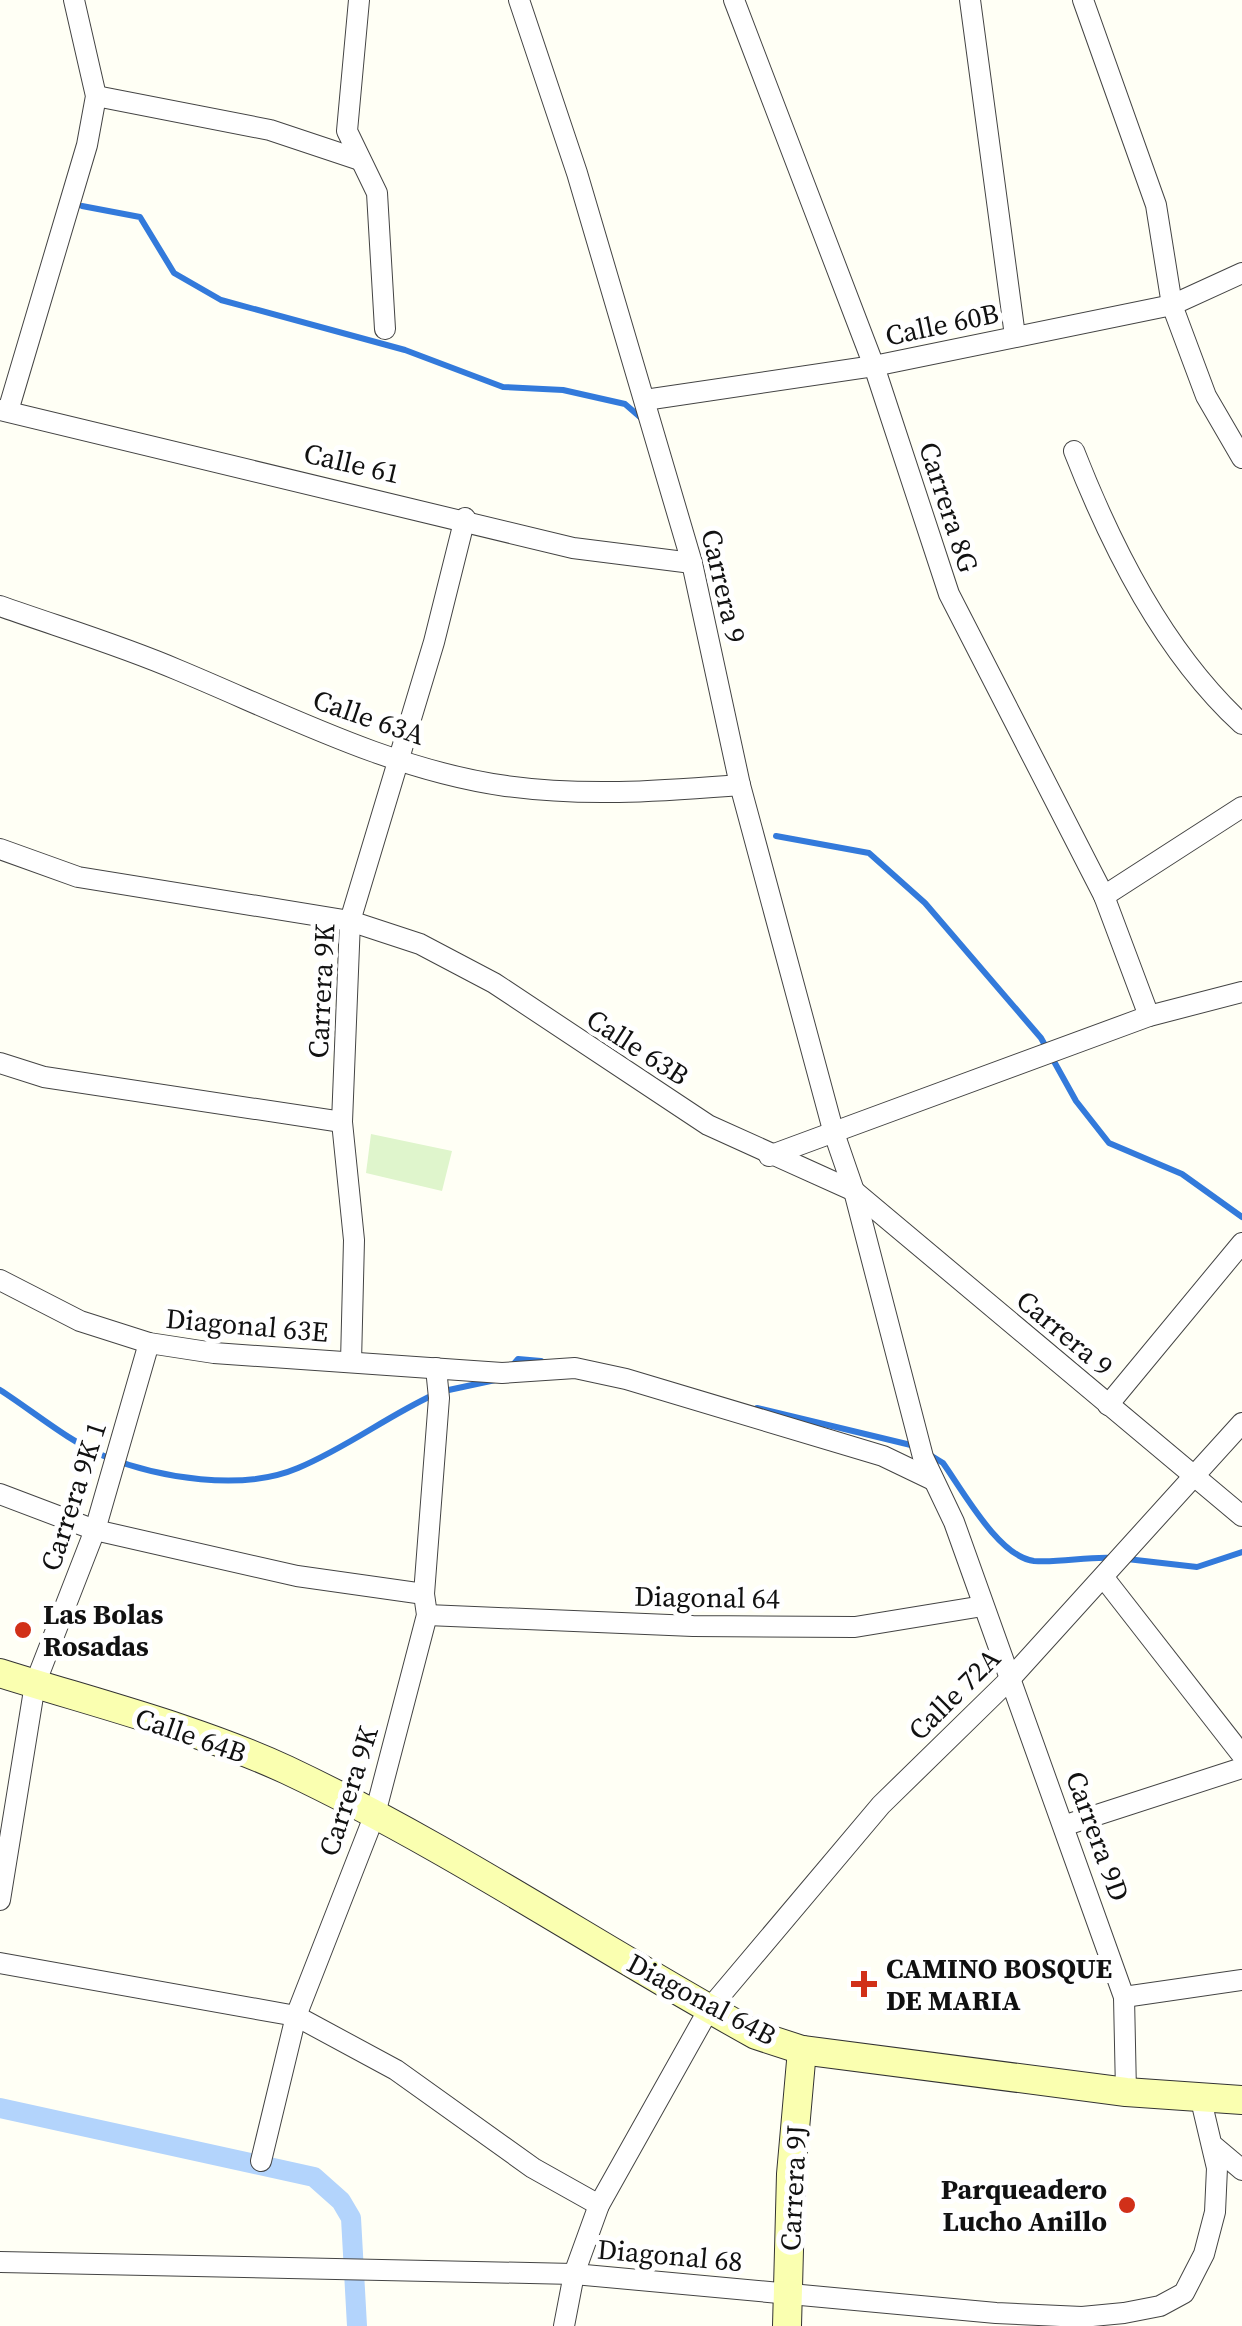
<svg xmlns="http://www.w3.org/2000/svg" width="1242" height="2326" font-family="'Source Serif 4',serif">
  <style>
    .pitch { fill: #dff5cc }
    .lines { fill: none; stroke-linecap: round; stroke-linejoin: round }
    .stream { stroke: #337adb; stroke-width: 6 }
    .canal { stroke: #b3d4fc; stroke-width: 20 }
    .street-casing { stroke: #444; stroke-width: 22 }
    .secondary-casing { stroke: #333; stroke-width: 30 }
    .street { stroke: #fff; stroke-width: 20 }
    .secondary { stroke: #faffb0; stroke-width: 28 }
    .poi-dot { fill: #d13019; stroke: #fff; stroke-width: 4 }
    .labels { text-anchor: middle; stroke-width: 10; stroke-linejoin: round; paint-order: stroke }
    .street-label { font-size: 28px; fill: #111; stroke: #fff }
    .poi-label { font-size: 28px; font-weight: bold; fill: #111; stroke: #fff; text-anchor: start }
  </style>
  <rect width="100%" height="100%" fill="#fffff5"/>
  <path class="pitch" d="M371 1134 452 1151 442 1191 366 1173Z"/>
  <g class="lines">
    <g class="stream">
      <path d="M82 206 140 217 174 273 221 300 405 350 503 387 563 390 625 404 640 417"/>
      <path d="M776 836 869 853 925 903 1041 1038 1076 1101 1109 1143 1182 1174 1242 1217"/>
      <path d="M512 1366 518 1359 541 1361"/>
      <path d="M0 1390C33 1411 68 1441 104 1456 159 1478 242 1492 298 1468 346 1448 386 1417 433 1395"/>
      <path d="M444 1391 500 1379"/>
      <path d="M757 1408 915 1446"/>
      <path d="M930 1455 943 1463C963 1491 999 1557 1034 1561 1061 1563 1088 1556 1115 1558"/>
      <path d="M1127 1559 1197 1567 1242 1552"/>
    </g>
    <path class="canal" d="M0 2108 314 2177 341 2201 351 2218 357 2326"/>
    <g class="street-casing">
      <g id="street">
        <path d="M359 0 347 131 377 193 385 329"/>
        <path d="M519 0 577 173 692 563 740 785 833 1130 854 1191 923 1457 954 1522 1124 1997 1126 2092"/>
        <path d="M734 0 874 366 949 594 1104 896 1149 1016"/>
        <path d="M970 0 1015 336"/>
        <path d="M1083 0 1156 205 1172 305 1206 396 1242 458"/>
        <path d="M96 96 270 130 360 160"/>
        <path d="M645 400 874 366 1172 305 1242 273"/>
        <path d="M0 410 573 548 692 563"/>
        <path d="M8 411 87 145 96 96 74 0"/>
        <path d="M1074 451C1112 548 1164 652 1242 724"/>
        <path d="M0 606C59 627 120 645 178 670 284 714 391 770 506 786 587 797 659 791 740 785"/>
        <path d="M0 849 78 877 350 921 420 944 494 983 708 1125 854 1191 1242 1516"/>
        <path d="M1104 896 1242 807"/>
        <path d="M0 1063 44 1077 342 1122"/>
        <path d="M769 1156 1149 1016 1242 992"/>
        <path d="M0 1280 80 1321 149 1343 214 1353 502 1373 575 1368 626 1379 883 1456 933 1480"/>
        <path d="M351 1362 354 1240 342 1122 350 921 434 642 465 518"/>
        <path d="M1108 1405 1242 1243"/>
        <path d="M0 1494 95 1530 297 1576 424 1594"/>
        <path d="M1104 1578 1242 1755"/>
        <path d="M427 1615 693 1626 855 1627 983 1606"/>
        <path d="M1066 1825 1242 1768"/>
        <path d="M0 1900 35 1684 95 1530 149 1343"/>
        <path d="M0 1963 296 2016 396 2070 533 2168 599 2205"/>
        <path d="M1124 1997 1242 1980"/>
        <path d="M1215 2147 1242 2170"/>
        <path d="M261 2161 296 2016 375 1814 427 1615 424 1594 439 1398 436 1368"/>
        <path d="M0 2262 574 2274 996 2313 1082 2317 1124 2313 1160 2306 1184 2293 1204 2254 1215 2212 1217 2168 1200 2096"/>
        <path d="M564 2326 574 2274 599 2205 709 2009 881 1805 1010 1679 1242 1423"/>
      </g>
    </g>
    <g class="secondary-casing">
      <g id="secondary">
        <path d="M0 1673C95 1703 196 1728 287 1770 450 1847 598 1948 756 2035L802 2050 1126 2092 1242 2100"/>
        <path d="M787 2326 791 2174 802 2050"/>
      </g>
    </g>
    <use href="#street" class="street"/>
    <use href="#secondary" class="secondary"/>
  </g>
  <g class="poi-dot">
    <circle cx="23" cy="1630" r="10"/>
    <path d="M859 1969h10v10h10v10h-10v10h-10v-10h-10v-10h10z"/>
    <circle cx="1127" cy="2205" r="10"/>
  </g>
  <g class="labels">
    <g class="street-label">
      <text transform="translate(942 324) rotate(-12)" y="10">Calle 60B</text>
      <text transform="translate(352 463) rotate(13)" y="10">Calle 61</text>
      <text transform="translate(949 507) rotate(72)" y="10">Carrera 8G</text>
      <text transform="translate(724 586) rotate(77)" y="10">Carrera 9</text>
      <text transform="translate(369 717) rotate(19)" y="10">Calle 63A</text>
      <text transform="translate(321 991) rotate(-87)" y="10">Carrera 9K</text>
      <text transform="translate(638 1047) rotate(33)" y="10">Calle 63B</text>
      <text transform="translate(247 1325) rotate(5)" y="10">Diagonal 63E</text>
      <text transform="translate(1065 1333) rotate(40)" y="10">Carrera 9</text>
      <text transform="translate(73 1496) rotate(-72)" y="10">Carrera 9K 1</text>
      <text transform="translate(707 1597) rotate(1)" y="10">Diagonal 64</text>
      <text transform="translate(954 1694) rotate(-45)" y="10">Calle 72A</text>
      <text transform="translate(191 1735) rotate(19)" y="10">Calle 64B</text>
      <text transform="translate(348 1791) rotate(-72)" y="10">Carrera 9K</text>
      <text transform="translate(1098 1836) rotate(70)" y="10">Carrera 9D</text>
      <text transform="translate(702 1999) rotate(28)" y="10">Diagonal 64B</text>
      <text transform="translate(793 2188) rotate(-87)" y="10">Carrera 9J</text>
      <text transform="translate(670 2255) rotate(5)" y="10">Diagonal 68</text>
    </g>
    <g class="poi-label">
      <text x="43" y="1624">Las Bolas<tspan x="43" dy="32">Rosadas</tspan></text>
      <text x="886" y="1978">CAMINO BOSQUE<tspan x="886" dy="32">DE MARIA</tspan></text>
      <text x="1107" y="2199" text-anchor="end">Parqueadero<tspan x="1107" dy="32">Lucho Anillo</tspan></text>
    </g>
  </g>
</svg>
